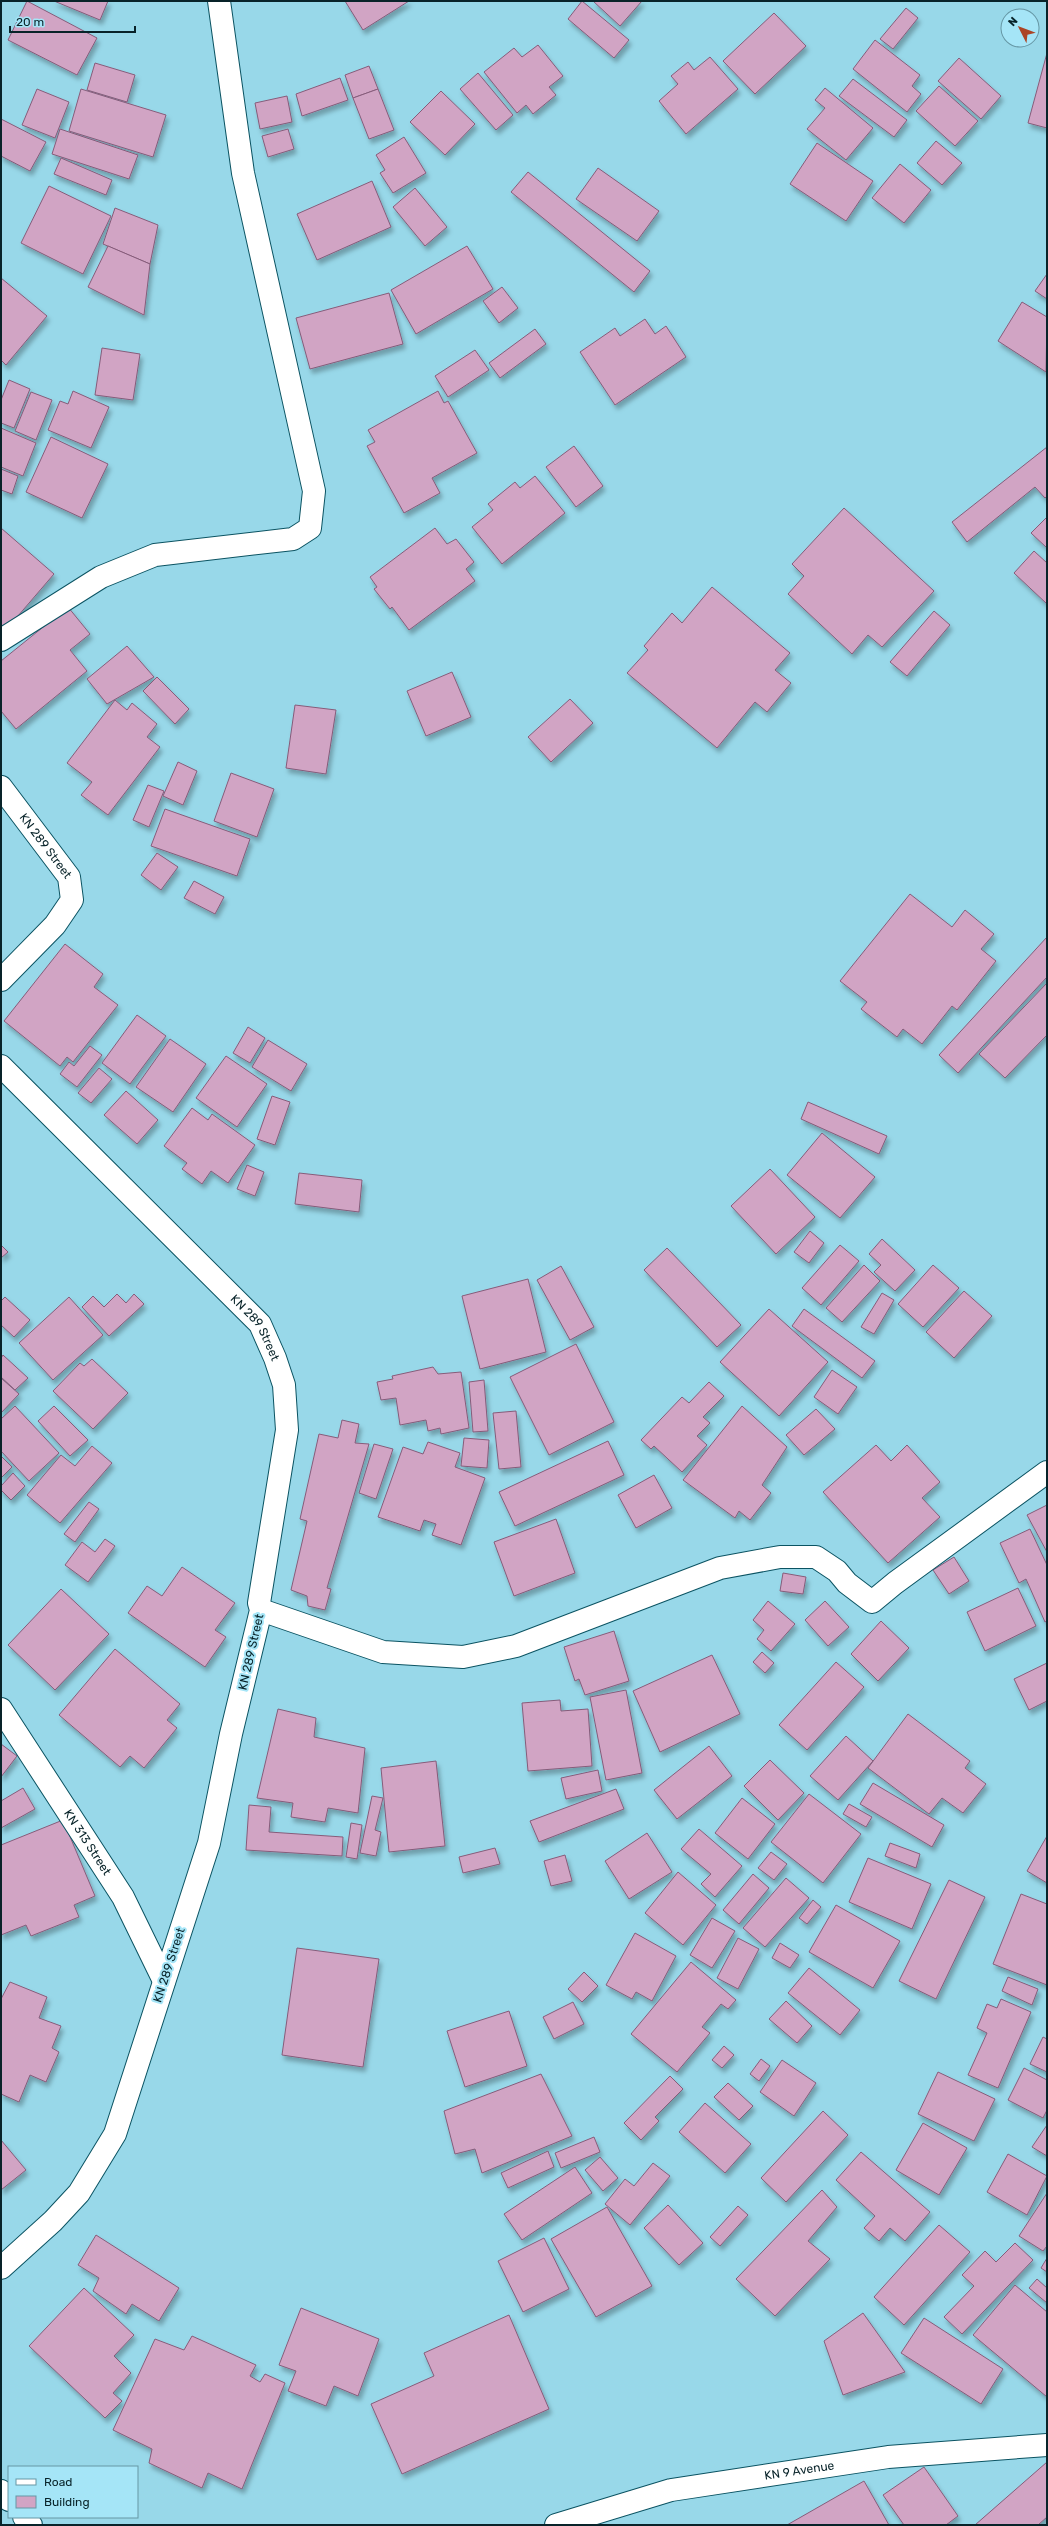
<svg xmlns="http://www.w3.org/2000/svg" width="1048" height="2526" font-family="Rubik,sans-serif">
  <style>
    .building { fill: #d1a4c4; stroke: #865c7a; filter: url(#shadow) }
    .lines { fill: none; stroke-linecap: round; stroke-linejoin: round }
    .street-casing { stroke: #0b5362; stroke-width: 24 }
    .street { stroke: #fff; stroke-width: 22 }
    .labels { text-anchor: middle; stroke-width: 4; stroke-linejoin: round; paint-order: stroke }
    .street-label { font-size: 12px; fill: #082329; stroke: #a5e5f7 }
  </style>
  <defs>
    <filter id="shadow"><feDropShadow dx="2.5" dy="4.5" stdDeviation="2" flood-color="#0004"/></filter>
  </defs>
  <rect width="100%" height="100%" fill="#98d8e9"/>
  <g class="building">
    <path d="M27 1 97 38 77 75 8 40Z"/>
    <path d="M54 1H108L100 20Z"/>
    <path d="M345 1H409L363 30Z"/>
    <path d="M582 1 629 40 614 58 568 19Z"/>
    <path d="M593 1H642L620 26Z"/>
    <path d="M906 8 918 18 893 49 880 39Z"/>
    <path d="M774 13 806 46 755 94 723 61Z"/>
    <path d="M875 40 920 75 912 86 921 94 907 112 853 69Z"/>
    <path d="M538 45 563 76 549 87 556 95 533 114 526 105 517 113 484 72 514 48 522 57Z"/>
    <path d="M1047 53V128L1028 123Z"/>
    <path d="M710 57 738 89 686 134 659 101 678 84 671 76 688 62 694 70Z"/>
    <path d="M959 58 1001 96 981 119 938 81Z"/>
    <path d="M95 63 135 75 127 102 87 90Z"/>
    <path d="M369 66 378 89 353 98 345 75Z"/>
    <path d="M478 73 513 115 496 130 460 89Z"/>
    <path d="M340 78 348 100 302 116 296 94Z"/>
    <path d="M853 79 907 120 894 137 839 96Z"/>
    <path d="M939 86 978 121 955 146 916 111Z"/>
    <path d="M825 88 873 128 846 160 807 129 825 108 815 100Z"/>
    <path d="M37 89 69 102 55 138 22 125Z"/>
    <path d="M81 89 166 115 153 157 69 131Z"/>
    <path d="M378 89 394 130 369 139 353 98Z"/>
    <path d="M441 91 475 124 445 155 410 122Z"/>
    <path d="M287 96 292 122 260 129 255 103Z"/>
    <path d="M1 119 46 142 30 171 1 156Z"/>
    <path d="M60 129 138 155 129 179 52 154Z"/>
    <path d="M288 129 294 149 268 157 262 136Z"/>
    <path d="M404 137 426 173 393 193 380 173 385 170 376 155Z"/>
    <path d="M936 141 962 163 942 185 917 163Z"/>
    <path d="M817 143 873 181 846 221 790 184Z"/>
    <path d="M61 158 112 180 106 195 54 174Z"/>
    <path d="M900 164 931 190 904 223 872 198Z"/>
    <path d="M598 168 659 211 637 241 576 199Z"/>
    <path d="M528 172 650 271 634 292 511 192Z"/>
    <path d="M372 181 391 227 317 260 297 214Z"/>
    <path d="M49 186 111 216 83 274 21 243Z"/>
    <path d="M415 188 447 227 425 246 393 207Z"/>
    <path d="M115 208 158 225 150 264 103 244Z"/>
    <path d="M108 246 150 264 144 315 88 287Z"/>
    <path d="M467 246 493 289 416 334 391 290Z"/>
    <path d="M1047 274V299L1035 291Z"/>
    <path d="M1 278 47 316 6 365 1 360Z"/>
    <path d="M502 287 518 308 499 323 483 301Z"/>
    <path d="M389 293 403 344 310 369 296 318Z"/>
    <path d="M1022 302 1047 317 1046 372 998 341Z"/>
    <path d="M645 319 655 334 666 326 686 357 615 405 580 352 615 328 620 336Z"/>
    <path d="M535 329 546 344 500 378 489 363Z"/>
    <path d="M102 348 140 354 133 400 95 395Z"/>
    <path d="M475 350 489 370 448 397 435 376Z"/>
    <path d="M9 380 30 389 14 428 1 423V400Z"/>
    <path d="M73 391 109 407 91 448 48 430 60 401 68 404Z"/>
    <path d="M438 391 444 403 448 401 477 453 432 478 440 493 404 513 367 446 375 442 368 430Z"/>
    <path d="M31 392 52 400 36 440 15 431Z"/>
    <path d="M1 428 36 443 23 476 1 467Z"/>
    <path d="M51 437 108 464 82 518 26 492Z"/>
    <path d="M574 446 603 486 576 507 546 467Z"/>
    <path d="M1047 447V496L1045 498 1035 487 967 542 952 522Z"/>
    <path d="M1 469 18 476 12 494 1 490Z"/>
    <path d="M535 476 565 513 502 564 472 527 493 510 488 504 515 482 520 488Z"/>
    <path d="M844 508 934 591 882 647 868 635 852 654 788 594 804 576 792 564Z"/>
    <path d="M1047 517V548L1031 533Z"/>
    <path d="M1 528 54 574 5 631 1 628Z"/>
    <path d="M435 528 447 544 456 539 474 562 466 569 475 581 409 630 392 607 390 609 374 589 377 587 370 577Z"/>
    <path d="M1034 551 1047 563V604L1014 573Z"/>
    <path d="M712 587 790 653 775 670 791 683 767 712 755 702 717 748 627 673 648 650 644 646 672 613 682 623Z"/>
    <path d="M68 607 90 634 70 650 87 671 16 729 1 711V661Z"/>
    <path d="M934 611 950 625 907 676 890 662Z"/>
    <path d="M127 646 154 677 107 704 87 679Z"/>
    <path d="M452 672 471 717 426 736 407 691Z"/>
    <path d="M157 677 189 709 175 724 143 691Z"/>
    <path d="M570 699 593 723 551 762 528 737Z"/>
    <path d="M115 700 127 710 132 703 157 724 147 737 160 747 108 815 81 795 92 782 67 763Z"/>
    <path d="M295 705 336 710 326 774 286 768Z"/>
    <path d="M178 762 197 771 183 805 163 796Z"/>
    <path d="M231 773 274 789 257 837 214 821Z"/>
    <path d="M148 785 164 791 149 827 133 820Z"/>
    <path d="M165 809 250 839 237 876 151 846Z"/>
    <path d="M157 853 178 867 161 890 141 875Z"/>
    <path d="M194 881 224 897 215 914 184 898Z"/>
    <path d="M910 894 952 927 965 910 994 934 981 949 996 961 957 1010 952 1006 922 1044 903 1029 897 1037 861 1009 867 1002 840 981Z"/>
    <path d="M1047 937V977L958 1073 939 1055Z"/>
    <path d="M65 944 103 974 94 987 118 1005 73 1062 67 1057 60 1066 4 1021Z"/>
    <path d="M1047 983V1035L1005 1078 979 1054Z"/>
    <path d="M137 1015 166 1036 130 1084 102 1063Z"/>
    <path d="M248 1027 265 1038 250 1063 233 1053Z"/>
    <path d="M170 1039 206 1064 173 1112 136 1087Z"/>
    <path d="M268 1040 307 1064 291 1091 252 1067Z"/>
    <path d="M90 1046 102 1055 77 1087 60 1074 69 1062 74 1066Z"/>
    <path d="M226 1056 267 1084 237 1127 196 1098Z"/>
    <path d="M99 1068 112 1079 91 1103 78 1093Z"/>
    <path d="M126 1091 158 1120 137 1144 104 1115Z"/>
    <path d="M272 1096 290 1102 275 1145 257 1139Z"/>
    <path d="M808 1102 887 1136 879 1154 801 1119Z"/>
    <path d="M192 1108 208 1120 212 1114 255 1145 228 1183 211 1171 202 1184 182 1169 187 1163 164 1146Z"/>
    <path d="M822 1133 875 1177 840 1218 787 1175Z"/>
    <path d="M247 1165 264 1172 255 1196 237 1189Z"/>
    <path d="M770 1169 815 1217 776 1254 731 1206Z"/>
    <path d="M299 1173 362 1180 359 1212 295 1204Z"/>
    <path d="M810 1231 824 1243 809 1263 794 1252Z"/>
    <path d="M882 1239 915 1270 895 1291 874 1272 881 1265 869 1254Z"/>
    <path d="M1 1245 8 1252 1 1258Z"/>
    <path d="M840 1245 859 1261 821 1305 802 1288Z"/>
    <path d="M667 1248 741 1325 717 1347 644 1270Z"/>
    <path d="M864 1265 880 1281 842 1322 826 1308Z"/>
    <path d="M933 1265 959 1288 923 1327 898 1304Z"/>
    <path d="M561 1266 594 1327 570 1340 537 1280Z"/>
    <path d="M528 1279 546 1352 480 1369 462 1296Z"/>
    <path d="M964 1291 992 1316 954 1358 926 1332Z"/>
    <path d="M882 1293 894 1300 874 1334 861 1327Z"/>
    <path d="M117 1294 126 1303 134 1294 144 1304 109 1336 82 1307 93 1296 104 1307Z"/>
    <path d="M5 1297 30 1320 14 1337 1 1325V1301Z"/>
    <path d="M69 1297 103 1335 53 1380 19 1343Z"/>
    <path d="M769 1309 828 1362 779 1416 720 1362Z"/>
    <path d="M804 1309 875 1361 862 1378 792 1326Z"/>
    <path d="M576 1344 614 1422 549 1455 510 1377Z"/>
    <path d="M3 1355 28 1378 15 1390 1 1377V1358Z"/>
    <path d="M92 1359 128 1393 93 1429 53 1391 80 1363 84 1366Z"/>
    <path d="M433 1367 438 1374 461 1372 469 1428 441 1434 440 1428 428 1431 426 1420 400 1425 396 1398 381 1400 377 1382 393 1379 392 1376Z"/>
    <path d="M832 1370 857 1387 838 1414 814 1397Z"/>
    <path d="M1 1378 19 1394 1 1413Z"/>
    <path d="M484 1380 488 1431 473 1432 469 1382Z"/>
    <path d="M709 1382 724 1396 703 1417 710 1423 697 1436 707 1445 682 1472 654 1446 651 1449 641 1440 682 1397 689 1403Z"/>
    <path d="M15 1406 59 1453 29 1481 1 1451V1419Z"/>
    <path d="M54 1406 88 1440 70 1456 38 1421Z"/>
    <path d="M742 1406 787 1447 762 1485 771 1493 750 1520 739 1511 735 1518 683 1480Z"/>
    <path d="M816 1409 835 1429 804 1455 786 1435Z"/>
    <path d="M516 1411 521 1467 499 1469 493 1413Z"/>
    <path d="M342 1420 359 1424 355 1443 369 1444 327 1588 331 1589 325 1610 308 1606 307 1596 291 1590 307 1521 300 1519 319 1434 338 1438Z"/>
    <path d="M464 1438 489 1440 487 1468 461 1466Z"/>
    <path d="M608 1441 624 1475 515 1526 499 1492Z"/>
    <path d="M428 1442 460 1453 455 1467 485 1478 461 1545 432 1535 436 1524 424 1520 420 1531 378 1517 403 1447 423 1454Z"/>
    <path d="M374 1444 393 1449 376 1499 359 1493Z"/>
    <path d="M876 1445 891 1461 907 1445 940 1482 922 1498 940 1517 888 1563 823 1492Z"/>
    <path d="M92 1446 112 1463 60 1523 27 1495 61 1455 75 1466Z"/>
    <path d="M1 1456 12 1467 1 1478Z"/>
    <path d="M13 1473 25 1486 11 1500 1 1490V1486Z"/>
    <path d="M654 1475 672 1508 636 1528 618 1495Z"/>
    <path d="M89 1502 99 1509 75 1542 64 1534Z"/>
    <path d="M1047 1505V1552L1027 1515Z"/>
    <path d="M556 1519 575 1573 514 1596 494 1542Z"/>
    <path d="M1030 1529 1047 1565V1621L1045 1622 1026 1579 1019 1583 1000 1543Z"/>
    <path d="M105 1539 115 1546 88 1582 65 1565 82 1542 95 1552Z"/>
    <path d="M954 1557 969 1581 949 1594 933 1570Z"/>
    <path d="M182 1567 235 1603 215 1630 226 1637 205 1667 128 1613 147 1586 162 1596Z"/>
    <path d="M783 1573 806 1577 803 1594 780 1591Z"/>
    <path d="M1018 1588 1036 1626 985 1651 967 1612Z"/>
    <path d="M61 1589 109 1634 55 1690 8 1645Z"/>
    <path d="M768 1601 795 1624 771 1651 757 1639 764 1630 753 1620Z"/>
    <path d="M825 1601 849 1627 828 1646 805 1620Z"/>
    <path d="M881 1621 909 1648 878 1681 851 1654Z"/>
    <path d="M614 1631 629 1681 585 1695 579 1679 575 1681 564 1647Z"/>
    <path d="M115 1649 180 1704 167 1720 177 1728 144 1768 130 1756 120 1767 59 1715Z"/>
    <path d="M762 1652 774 1663 765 1673 753 1662Z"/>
    <path d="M712 1655 740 1714 660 1752 633 1691Z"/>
    <path d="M836 1662 864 1687 807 1750 779 1725Z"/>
    <path d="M1047 1663V1701L1029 1710 1014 1679Z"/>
    <path d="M626 1690 642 1773 606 1780 590 1697Z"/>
    <path d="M560 1700 561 1711 588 1709 592 1766 528 1771 522 1703Z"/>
    <path d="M278 1709 316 1718 314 1737 365 1748 358 1813 328 1808 325 1822 291 1817 293 1803 257 1798Z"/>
    <path d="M908 1714 970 1761 965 1768 986 1784 963 1813 942 1798 929 1814 868 1768Z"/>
    <path d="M846 1736 873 1761 838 1800 810 1776Z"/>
    <path d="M1 1744 17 1756 1 1777Z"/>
    <path d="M709 1746 732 1776 677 1819 654 1790Z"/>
    <path d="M770 1760 804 1793 778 1820 744 1786Z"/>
    <path d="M436 1761 445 1846 389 1852 381 1768Z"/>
    <path d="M598 1770 602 1791 566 1799 561 1778Z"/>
    <path d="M873 1783 944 1825 932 1847 860 1804Z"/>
    <path d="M23 1788 35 1809 1 1828V1801Z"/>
    <path d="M616 1789 624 1809 539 1842 530 1821Z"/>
    <path d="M809 1794 861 1834 823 1883 771 1842Z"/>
    <path d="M372 1796 383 1798 375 1830 381 1832 376 1856 360 1853Z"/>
    <path d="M742 1798 775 1824 748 1859 715 1833Z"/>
    <path d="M849 1804 872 1817 866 1827 843 1814Z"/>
    <path d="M249 1805 271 1807 269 1832 343 1837 342 1856 246 1850Z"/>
    <path d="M63 1820 95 1896 74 1905 79 1917 31 1936 26 1925 1 1935V1845Z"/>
    <path d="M351 1823 362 1825 357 1859 346 1857Z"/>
    <path d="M699 1829 742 1866 715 1897 701 1884 711 1874 681 1849Z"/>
    <path d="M647 1833 672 1872 629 1899 605 1861Z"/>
    <path d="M1047 1836V1883L1027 1871Z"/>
    <path d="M890 1843 920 1854 916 1868 885 1856Z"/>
    <path d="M495 1848 500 1864 463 1873 459 1857Z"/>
    <path d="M771 1852 787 1864 774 1880 758 1868Z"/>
    <path d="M565 1855 572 1881 551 1886 544 1861Z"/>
    <path d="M868 1858 931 1884 912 1929 849 1902Z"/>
    <path d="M678 1872 716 1905 683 1945 645 1913Z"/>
    <path d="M753 1874 769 1888 739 1924 723 1910Z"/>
    <path d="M786 1878 809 1898 765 1947 743 1928Z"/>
    <path d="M949 1880 985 1897 936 1999 899 1981Z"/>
    <path d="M1021 1894 1047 1904V1985L993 1964Z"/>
    <path d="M813 1900 821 1907 807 1924 799 1918Z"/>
    <path d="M836 1905 900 1941 873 1988 809 1952Z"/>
    <path d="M712 1918 735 1931 712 1968 690 1955Z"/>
    <path d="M635 1933 676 1956 652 2001 636 1992 632 1999 606 1985Z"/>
    <path d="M738 1938 759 1949 738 1989 717 1978Z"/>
    <path d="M780 1943 799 1955 790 1968 772 1958Z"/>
    <path d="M297 1948 379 1959 363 2067 282 2055Z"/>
    <path d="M691 1962 736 2000 728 2009 721 2004 702 2027 710 2033 677 2072 631 2034Z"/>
    <path d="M809 1968 860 2010 840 2035 788 1993Z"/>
    <path d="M584 1972 598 1986 582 2002 568 1989Z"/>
    <path d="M1008 1977 1038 1989 1032 2005 1002 1991Z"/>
    <path d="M10 1982 47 1997 39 2018 61 2026 52 2048 59 2052 46 2082 30 2075 19 2102 1 2094V1999Z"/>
    <path d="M1001 1999 1031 2012 998 2088 968 2075 987 2033 977 2028 987 2004 997 2008Z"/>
    <path d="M786 2001 812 2026 797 2043 769 2019Z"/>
    <path d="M573 2002 584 2024 554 2039 543 2017Z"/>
    <path d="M509 2011 527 2066 465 2087 447 2031Z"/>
    <path d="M1043 2037 1047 2039V2072L1030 2064Z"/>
    <path d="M724 2046 734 2055 722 2068 712 2060Z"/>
    <path d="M761 2059 770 2066 759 2081 750 2074Z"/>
    <path d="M782 2060 816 2083 794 2116 760 2092Z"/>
    <path d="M1024 2068 1047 2080V2110L1043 2118 1008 2100Z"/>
    <path d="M938 2072 995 2099 974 2141 918 2114Z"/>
    <path d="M541 2074 572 2136 482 2173 475 2149 455 2154 444 2111Z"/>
    <path d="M670 2076 683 2089 655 2117 659 2121 641 2140 624 2123Z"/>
    <path d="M728 2083 753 2106 739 2120 714 2097Z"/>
    <path d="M705 2103 751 2144 725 2173 679 2132Z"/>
    <path d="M823 2111 848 2135 786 2202 761 2178Z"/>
    <path d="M923 2123 967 2148 939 2195 896 2170Z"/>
    <path d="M1047 2125V2156L1032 2147Z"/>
    <path d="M594 2137 600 2152 561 2168 555 2153Z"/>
    <path d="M1 2140 26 2170 1 2190Z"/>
    <path d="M548 2151 554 2167 508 2188 501 2173Z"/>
    <path d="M861 2152 930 2212 905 2241 890 2228 879 2241 864 2228 875 2216 836 2180Z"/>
    <path d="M1008 2154 1047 2176 1027 2215 987 2192Z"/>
    <path d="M600 2157 618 2178 603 2191 585 2170Z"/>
    <path d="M653 2163 670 2176 630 2225 605 2204 625 2179 634 2186Z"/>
    <path d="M575 2167 592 2193 522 2240 504 2214Z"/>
    <path d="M822 2190 837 2207 808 2241 830 2259 775 2316 736 2279Z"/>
    <path d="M1047 2193V2246L1043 2251 1019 2236Z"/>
    <path d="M668 2205 703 2243 679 2265 644 2228Z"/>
    <path d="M738 2206 748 2215 720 2246 710 2237Z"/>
    <path d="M607 2207 652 2286 596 2317 551 2239Z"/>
    <path d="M939 2225 970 2252 904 2325 874 2297Z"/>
    <path d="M96 2235 179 2288 159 2321 132 2304 126 2314 93 2291 99 2278 78 2265Z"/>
    <path d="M544 2238 569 2289 523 2312 498 2261Z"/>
    <path d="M1015 2243 1033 2260 962 2334 944 2317 974 2286 962 2275 985 2251 996 2262Z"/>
    <path d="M1047 2258V2272L1041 2268Z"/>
    <path d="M1037 2279 1047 2288V2303L1029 2288Z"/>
    <path d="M1015 2285 1047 2312V2397L973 2335Z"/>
    <path d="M84 2288 134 2335 114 2356 131 2373 113 2393 122 2401 105 2418 29 2346Z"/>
    <path d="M301 2308 379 2339 358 2396 334 2386 326 2406 288 2391 296 2371 279 2365Z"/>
    <path d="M863 2313 905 2372 843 2395 824 2341Z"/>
    <path d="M509 2315 549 2409 402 2474 371 2404 434 2376 424 2353Z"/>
    <path d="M924 2318 1003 2369 981 2404 901 2353Z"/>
    <path d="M192 2336 256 2365 250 2376 260 2382 265 2374 285 2383 242 2489 208 2473 202 2488 149 2463 152 2449 113 2430 155 2339 184 2350Z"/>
    <path d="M1047 2462V2517L1038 2525H975Z"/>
    <path d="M924 2467 958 2516 946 2525H904L883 2495Z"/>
    <path d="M864 2481 889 2525H787Z"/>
  </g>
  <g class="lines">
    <g class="street-casing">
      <g id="street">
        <path d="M1 640 101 577 155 555 293 539 310 528 314 491 243 173 219 1"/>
        <path id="s1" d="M1 787 69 877 72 900 55 925 1 980"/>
        <path id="s2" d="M1 1066 260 1324 275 1358 284 1385 287 1430 259 1603 261 1610 231 1734 209 1843 115 2134 79 2193 53 2221 1 2268"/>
        <path d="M261 1610 383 1652 463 1657 516 1646 720 1568 780 1557H816L837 1571 847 1583 872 1602 895 1583 1047 1472"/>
        <path id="s3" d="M1 1709 123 1897 164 1981"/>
        <path d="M1 2491 9 2500"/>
        <path d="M24 2517 31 2525"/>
        <path id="s4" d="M556 2525 671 2490 888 2457 1047 2445"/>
      </g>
    </g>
    <use href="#street" class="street"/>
  </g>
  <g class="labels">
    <g class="street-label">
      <text dy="4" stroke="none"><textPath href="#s1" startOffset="74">KN 289 Street</textPath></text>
      <text dy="4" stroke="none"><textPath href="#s2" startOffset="366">KN 289 Street</textPath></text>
      <text transform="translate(251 1652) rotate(-77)" y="4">KN 289 Street</text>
      <text dy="4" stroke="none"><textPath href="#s3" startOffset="159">KN 313 Street</textPath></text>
      <text transform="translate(169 1965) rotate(-72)" y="4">KN 289 Street</text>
      <text dy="4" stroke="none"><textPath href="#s4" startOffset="250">KN 9 Avenue</textPath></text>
    </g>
  </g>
  <rect width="1048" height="2526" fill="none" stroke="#082329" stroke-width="4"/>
  <rect x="8" y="2466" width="130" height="52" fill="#a5e5f7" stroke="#6697a5"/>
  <rect x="16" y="2479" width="20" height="6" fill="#ffffff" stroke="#6697a5"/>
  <text x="44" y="2486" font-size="12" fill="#082329">Road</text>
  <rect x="16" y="2496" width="20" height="12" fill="#d1a4c4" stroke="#6697a5"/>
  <text x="44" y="2506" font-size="12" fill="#082329">Building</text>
  <g transform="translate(1020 28) rotate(312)"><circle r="19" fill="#a5e5f7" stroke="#6697a5"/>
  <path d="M0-3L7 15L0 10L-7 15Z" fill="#ac4425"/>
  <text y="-6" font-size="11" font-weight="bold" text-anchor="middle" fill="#082329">N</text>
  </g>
  <path d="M10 26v6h125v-6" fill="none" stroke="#082329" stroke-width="2"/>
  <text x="16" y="26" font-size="12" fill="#082329" stroke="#a5e5f7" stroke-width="3" paint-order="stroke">20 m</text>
</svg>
